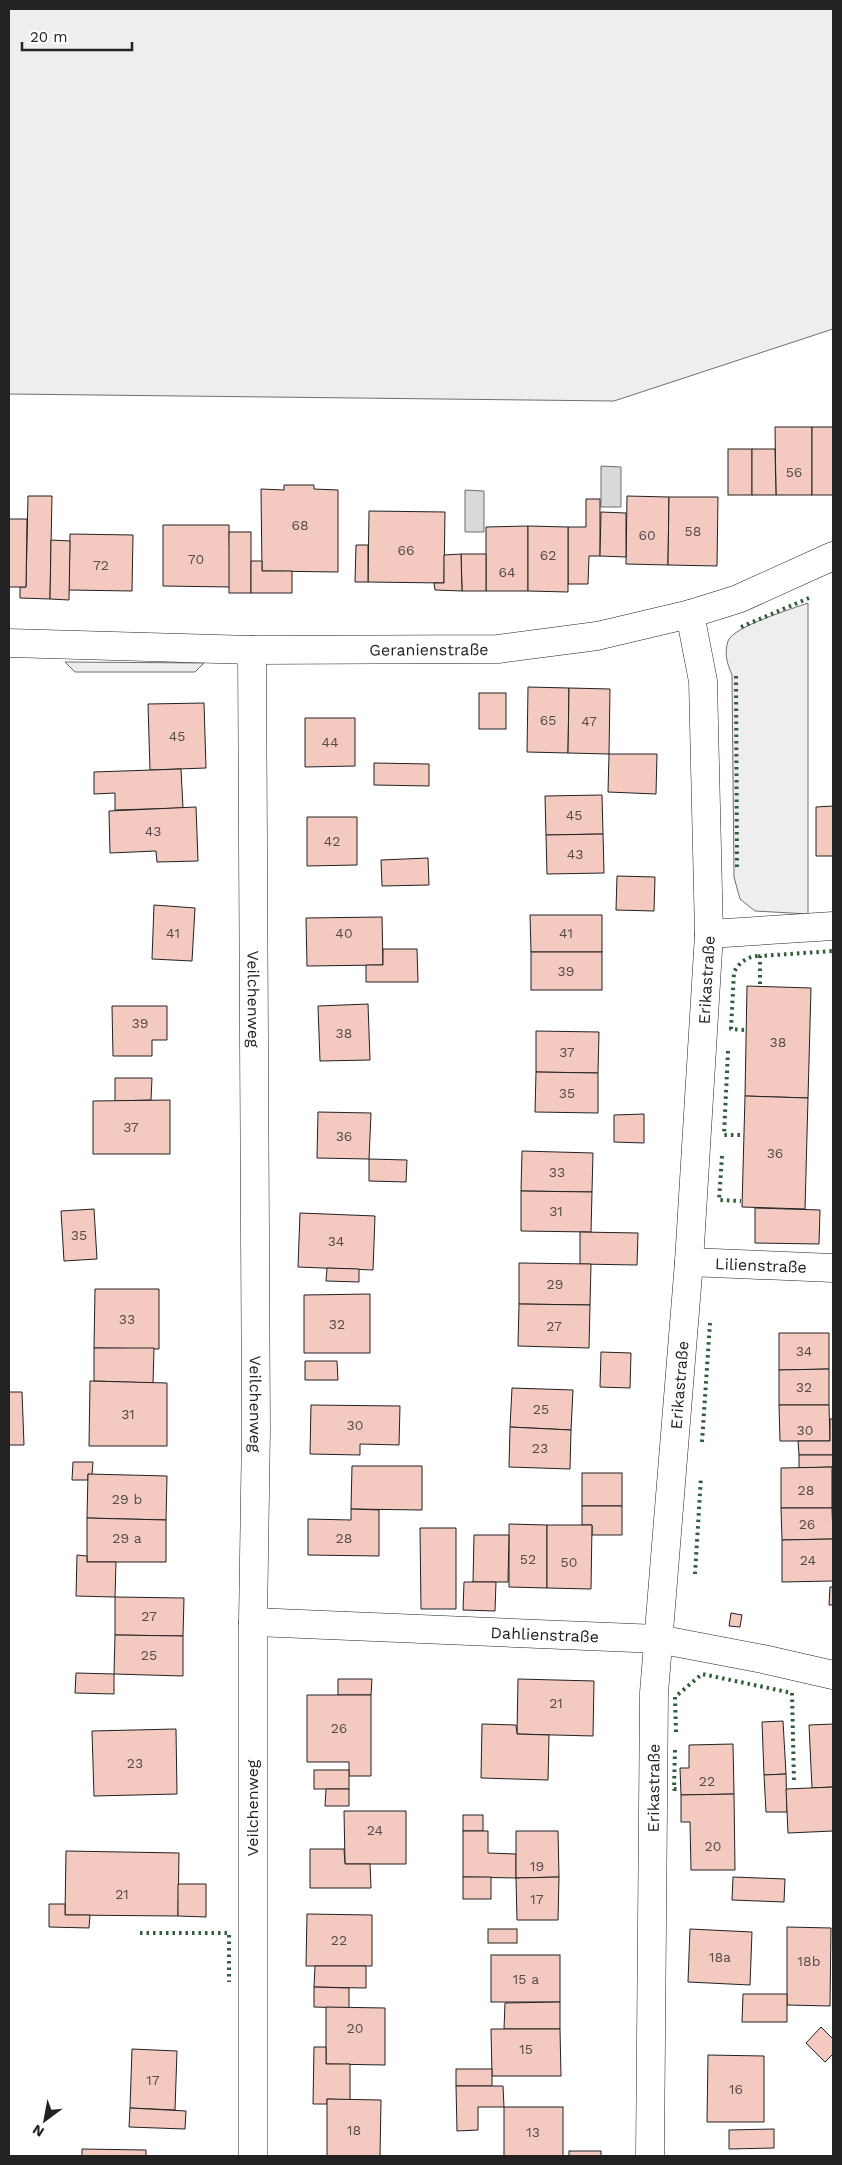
<svg xmlns="http://www.w3.org/2000/svg" width="842" height="2165" font-family="'Work Sans',sans-serif">
  <style>
    .green { fill: #eee; stroke: #6f6f6f }
    .parking { fill: #ededed; stroke: #6f6f6f }
    .water { fill: #d9d9d9; stroke: #6f6f6f }
    .building { fill: #f3c9c0; stroke: #222 }
    .lines { fill: none; stroke-linecap: round; stroke-linejoin: round }
    .street-casing { stroke: #222; stroke-width: 29 }
    .street { stroke: #fff; stroke-width: 28 }
    .hedge { stroke: #2f5e38; stroke-width: 4; stroke-dasharray: 2.5 4; stroke-linecap: butt }
    .labels { text-anchor: middle; stroke-width: 4; stroke-linejoin: round; paint-order: stroke }
    .number-label { font-size: 14px; fill: #564c4a }
    .street-label { font-size: 16px; fill: #222; stroke: #fff }
  </style>
  <rect width="100%" height="100%" fill="#fff"/>
  <g class="green">
    <path d="M9 9H833V329L614 401 9 394Z"/>
    <path d="M808 603V914L755 911 740 899 734 877 732 675C727 663 724 654 728 641 734 626 792 609 808 603Z"/>
  </g>
  <path class="parking" d="M65 662 204 663 195 672H75Z"/>
  <g class="water">
    <path d="M601 466 621 467V507H601Z"/>
    <path d="M465 490 484 491V532H465Z"/>
  </g>
  <g class="building">
    <path d="M775 427H812V495H776Z"/>
    <rect x="812" y="427" width="21" height="68"/>
    <rect x="728" y="449" width="24" height="46"/>
    <path d="M752 449H775L776 495H752Z"/>
    <path d="M284 485H314V489L338 490V572L262 571 261 489 284 490Z"/>
    <path d="M28 496H52L50 599 20 598V587H26Z"/>
    <path d="M627 496 669 497 668 565 626 564Z"/>
    <path d="M669 497H718L717 566 668 565Z"/>
    <path d="M586 499H600V556H589L588 584H568V527H586Z"/>
    <path d="M369 511 445 512 444 583 368 582Z"/>
    <path d="M601 512 626 513V557L600 556Z"/>
    <path d="M9 519H27L26 587H9Z"/>
    <path d="M163 525H229L230 587 163 586Z"/>
    <path d="M528 526V591H486V527Z"/>
    <path d="M528 526 568 527V592L528 591Z"/>
    <rect x="229" y="532" width="22" height="61"/>
    <path d="M70 534 133 535 132 591 69 590Z"/>
    <path d="M51 540 70 541 69 600 50 599Z"/>
    <path d="M356 545H368V582H355Z"/>
    <path d="M461 554H486V591H462Z"/>
    <path d="M461 554 462 591 435 590 434 583H444V555Z"/>
    <path d="M251 561H262V571H292V593H251Z"/>
    <path d="M528 687 569 688 568 753 527 752Z"/>
    <path d="M569 688 610 689 609 754 568 753Z"/>
    <rect x="479" y="693" width="27" height="36"/>
    <path d="M204 703 206 768 150 770 148 704Z"/>
    <path d="M305 718H355V766L305 767Z"/>
    <path d="M609 754H657L656 794 608 792Z"/>
    <path d="M374 763 429 764V786L374 785Z"/>
    <path d="M181 769 183 808 115 810V793L94 794V772Z"/>
    <path d="M602 795 603 834 546 835 545 796Z"/>
    <path d="M833 806V856H816V807Z"/>
    <path d="M196 807 198 861 157 862 156 851 110 853 109 811Z"/>
    <path d="M307 817H357V865L307 866Z"/>
    <path d="M603 834 604 873 547 874 546 835Z"/>
    <path d="M428 858 429 885 382 886 381 860Z"/>
    <path d="M617 876 655 877 654 911 616 910Z"/>
    <path d="M154 905 195 908 192 961 152 959Z"/>
    <path d="M530 915H602V952H531Z"/>
    <path d="M382 917 383 965 307 966 306 918Z"/>
    <path d="M383 949H417L418 982H366V965H383Z"/>
    <rect x="531" y="952" width="71" height="38"/>
    <path d="M747 986 811 988 808 1098 745 1096Z"/>
    <path d="M368 1004 370 1060 320 1061 318 1006Z"/>
    <path d="M112 1006H167V1040H152V1056H113Z"/>
    <path d="M536 1031 599 1032 598 1073 536 1072Z"/>
    <path d="M536 1072 598 1073V1113L535 1112Z"/>
    <path d="M115 1078H152L151 1100 115 1101Z"/>
    <path d="M745 1096 808 1098 805 1209 742 1207Z"/>
    <path d="M170 1100V1154H93V1101Z"/>
    <path d="M318 1112 371 1113 369 1159 317 1158Z"/>
    <path d="M644 1114V1143L614 1142V1115Z"/>
    <path d="M522 1151 593 1153 592 1192 521 1191Z"/>
    <path d="M369 1159 407 1160 406 1182 369 1181Z"/>
    <path d="M521 1191 592 1192 591 1232 521 1231Z"/>
    <path d="M755 1208 820 1210 819 1244 755 1243Z"/>
    <path d="M94 1209 97 1259 64 1261 61 1211Z"/>
    <path d="M300 1213 375 1216 373 1270 298 1267Z"/>
    <path d="M580 1232 638 1233 637 1265 580 1264Z"/>
    <path d="M519 1263 591 1264 590 1305 519 1304Z"/>
    <path d="M327 1268 359 1269V1282L326 1281Z"/>
    <path d="M95 1289H159V1349L94 1348Z"/>
    <path d="M370 1294V1353H304V1295Z"/>
    <path d="M519 1304 590 1305 589 1348 518 1346Z"/>
    <path d="M779 1333H829V1369L779 1370Z"/>
    <path d="M94 1348H154L153 1383 94 1381Z"/>
    <path d="M601 1352 631 1353 630 1388 600 1387Z"/>
    <path d="M305 1361H337L338 1380H305Z"/>
    <path d="M829 1369V1405H779V1370Z"/>
    <path d="M90 1381 167 1383V1446H89Z"/>
    <path d="M512 1388 573 1390 571 1430 510 1427Z"/>
    <path d="M9 1392H22L24 1445H9Z"/>
    <path d="M311 1405 400 1406 399 1445 360 1444V1455L310 1454Z"/>
    <path d="M779 1405H829L830 1441H780Z"/>
    <path d="M830 1419H833V1455H799L798 1441H830Z"/>
    <path d="M510 1427 571 1430 570 1469 509 1467Z"/>
    <path d="M799 1455H833V1472H832V1467L799 1468Z"/>
    <path d="M73 1462H93L92 1475 88 1474V1480H72Z"/>
    <path d="M352 1466H422V1510L351 1509Z"/>
    <path d="M832 1467V1508H781V1468Z"/>
    <rect x="582" y="1473" width="40" height="33"/>
    <path d="M88 1474 167 1476 166 1520 87 1518Z"/>
    <path d="M582 1506H622V1535H592V1525H582Z"/>
    <path d="M781 1508H832L833 1539 782 1540Z"/>
    <path d="M351 1509 379 1510V1556L308 1555V1519L351 1520Z"/>
    <path d="M87 1518 166 1520V1562H87Z"/>
    <path d="M509 1524 547 1525V1588L509 1587Z"/>
    <path d="M547 1525H592L591 1589 547 1588Z"/>
    <path d="M420 1528H456V1609H421Z"/>
    <path d="M474 1535H509L508 1582H473Z"/>
    <path d="M833 1539V1581L782 1582V1540Z"/>
    <path d="M77 1555 87 1556V1562H116L115 1597 76 1596Z"/>
    <path d="M464 1582H496L495 1611 463 1610Z"/>
    <path d="M830 1587H833V1605H829Z"/>
    <path d="M115 1597 184 1598 183 1636 115 1635Z"/>
    <path d="M731 1613 742 1615 740 1627 729 1626Z"/>
    <path d="M115 1635 183 1636V1676L114 1674Z"/>
    <path d="M76 1673 114 1674V1694L75 1693Z"/>
    <path d="M338 1679H372L371 1695H338Z"/>
    <path d="M518 1679 594 1681 593 1736 517 1734Z"/>
    <path d="M307 1695H371V1776H349V1762H307Z"/>
    <path d="M783 1721 786 1774 764 1775 762 1722Z"/>
    <path d="M482 1724 516 1725 517 1734 549 1735 548 1780 481 1778Z"/>
    <path d="M833 1724V1787L812 1788 809 1725Z"/>
    <path d="M176 1729 177 1794 94 1796 92 1731Z"/>
    <path d="M733 1744 734 1794 681 1795 680 1768H689V1745Z"/>
    <rect x="314" y="1770" width="35" height="19"/>
    <path d="M786 1774 787 1812H766L764 1775Z"/>
    <path d="M833 1787V1831L788 1833 786 1789Z"/>
    <path d="M326 1789H349V1806H325Z"/>
    <path d="M734 1794 735 1870H691L690 1822H681V1795Z"/>
    <path d="M344 1811H406V1864H345Z"/>
    <rect x="463" y="1815" width="20" height="16"/>
    <path d="M463 1831H488V1853L516 1854V1878L463 1877Z"/>
    <path d="M516 1831H558L559 1877 516 1878Z"/>
    <path d="M310 1849H344L345 1864H370L371 1888H310Z"/>
    <path d="M66 1851 179 1853 178 1916 65 1915Z"/>
    <rect x="463" y="1877" width="28" height="22"/>
    <path d="M559 1877 558 1920H517L516 1878Z"/>
    <path d="M733 1877 785 1879 784 1902 732 1900Z"/>
    <path d="M178 1884H206V1917L178 1916Z"/>
    <path d="M49 1904H65V1915H90L89 1928 49 1927Z"/>
    <path d="M307 1914 372 1915V1966H306Z"/>
    <path d="M787 1927 831 1928 830 2006 787 2005Z"/>
    <rect x="488" y="1929" width="29" height="14"/>
    <path d="M690 1929 752 1932 750 1985 688 1982Z"/>
    <rect x="491" y="1955" width="69" height="47"/>
    <path d="M315 1966H366V1988L314 1987Z"/>
    <path d="M314 1987 349 1988V2008L314 2007Z"/>
    <path d="M743 1994H787V2022H742Z"/>
    <path d="M560 2002V2029H504L505 2003Z"/>
    <path d="M326 2007 385 2008V2065L326 2064Z"/>
    <path d="M821 2027 833 2039V2054L825 2062 806 2043Z"/>
    <path d="M491 2029H560L561 2076H492Z"/>
    <path d="M314 2047H326V2064H350V2100L327 2099V2104H313Z"/>
    <path d="M132 2049 177 2051 175 2110 130 2108Z"/>
    <path d="M708 2055 764 2056V2122H707Z"/>
    <rect x="456" y="2069" width="36" height="17"/>
    <path d="M456 2086H503L504 2107H478V2130L457 2131Z"/>
    <path d="M327 2099 381 2100 380 2156H327Z"/>
    <rect x="504" y="2107" width="59" height="49"/>
    <path d="M130 2108 186 2111 185 2129 129 2127Z"/>
    <path d="M774 2129V2148L729 2149V2130Z"/>
    <path d="M82 2149 146 2150V2156H82Z"/>
    <rect x="569" y="2151" width="32" height="5"/>
  </g>
  <g class="lines">
    <g class="street-casing">
      <g id="street">
        <path id="s1" d="M9 643 252 650 498 649 597 636 690 614 738 599 833 556"/>
        <path id="s2" d="M252 650 256 1430 253 1622V2156"/>
        <path d="M709 934 833 926"/>
        <path id="s3" d="M689 1262 833 1268"/>
        <path id="s4" d="M253 1622 658 1639 763 1659 833 1675"/>
        <path id="s5" d="M650 2156 654 1693 689 1262 709 934 703 681 690 614"/>
      </g>
    </g>
    <use href="#street" class="street"/>
    <g class="hedge">
      <path d="M741 627 809 598"/>
      <path d="M736 676 737 871"/>
      <path d="M760 984V956L833 951"/>
      <path d="M744 1030 731 1029 734 972C740 962 747 956 760 956"/>
      <path d="M728 1051 724 1135H742"/>
      <path d="M722 1156 719 1200 741 1201"/>
      <path d="M702 1442 710 1323"/>
      <path d="M695 1574 701 1477"/>
      <path d="M676 1732 675 1697 702 1674 792 1693 794 1783"/>
      <path d="M675 1750 674 1789H679"/>
      <path d="M140 1933H229V1982"/>
    </g>
  </g>
  <g class="labels">
    <g class="number-label">
      <text x="794" y="477">56</text>
      <text x="300" y="530">68</text>
      <text x="693" y="536">58</text>
      <text x="647" y="540">60</text>
      <text x="406" y="555">66</text>
      <text x="548" y="560">62</text>
      <text x="196" y="564">70</text>
      <text x="101" y="570">72</text>
      <text x="507" y="577">64</text>
      <text x="548" y="725">65</text>
      <text x="589" y="726">47</text>
      <text x="177" y="741">45</text>
      <text x="330" y="747">44</text>
      <text x="574" y="820">45</text>
      <text x="153" y="836">43</text>
      <text x="332" y="846">42</text>
      <text x="575" y="859">43</text>
      <text x="173" y="938">41</text>
      <text x="344" y="938">40</text>
      <text x="566" y="938">41</text>
      <text x="566" y="976">39</text>
      <text x="140" y="1028">39</text>
      <text x="344" y="1038">38</text>
      <text x="778" y="1047">38</text>
      <text x="567" y="1057">37</text>
      <text x="567" y="1098">35</text>
      <text x="131" y="1132">37</text>
      <text x="344" y="1141">36</text>
      <text x="775" y="1158">36</text>
      <text x="557" y="1177">33</text>
      <text x="556" y="1216">31</text>
      <text x="79" y="1240">35</text>
      <text x="336" y="1246">34</text>
      <text x="555" y="1289">29</text>
      <text x="127" y="1324">33</text>
      <text x="337" y="1329">32</text>
      <text x="554" y="1331">27</text>
      <text x="804" y="1356">34</text>
      <text x="804" y="1392">32</text>
      <text x="541" y="1414">25</text>
      <text x="128" y="1419">31</text>
      <text x="355" y="1430">30</text>
      <text x="805" y="1435">30</text>
      <text x="540" y="1453">23</text>
      <text x="806" y="1495">28</text>
      <text x="127" y="1504">29 b</text>
      <text x="807" y="1529">26</text>
      <text x="127" y="1543">29 a</text>
      <text x="344" y="1543">28</text>
      <text x="528" y="1564">52</text>
      <text x="808" y="1565">24</text>
      <text x="569" y="1567">50</text>
      <text x="149" y="1621">27</text>
      <text x="149" y="1660">25</text>
      <text x="556" y="1708">21</text>
      <text x="339" y="1733">26</text>
      <text x="135" y="1768">23</text>
      <text x="707" y="1786">22</text>
      <text x="375" y="1835">24</text>
      <text x="713" y="1851">20</text>
      <text x="537" y="1871">19</text>
      <text x="122" y="1899">21</text>
      <text x="537" y="1904">17</text>
      <text x="339" y="1945">22</text>
      <text x="720" y="1962">18a</text>
      <text x="809" y="1966">18b</text>
      <text x="526" y="1984">15 a</text>
      <text x="355" y="2033">20</text>
      <text x="526" y="2054">15</text>
      <text x="153" y="2085">17</text>
      <text x="736" y="2094">16</text>
      <text x="354" y="2135">18</text>
      <text x="533" y="2137">13</text>
    </g>
    <g class="street-label">
      <text dy="6" stroke="none"><textPath href="#s1" startOffset="420">Geranienstraße</textPath></text>
      <text dy="6" stroke="none"><textPath href="#s5" startOffset="1178">Erikastraße</textPath></text>
      <text dy="6" stroke="none"><textPath href="#s2" startOffset="349">Veilchenweg</textPath></text>
      <text dy="6" stroke="none"><textPath href="#s3" startOffset="72">Lilienstraße</textPath></text>
      <text dy="6" stroke="none"><textPath href="#s5" startOffset="772">Erikastraße</textPath></text>
      <text dy="6" stroke="none"><textPath href="#s2" startOffset="754">Veilchenweg</textPath></text>
      <text dy="6" stroke="none"><textPath href="#s4" startOffset="292">Dahlienstraße</textPath></text>
      <text dy="6" stroke="none"><textPath href="#s5" startOffset="368">Erikastraße</textPath></text>
      <text transform="translate(252 1808) rotate(-90)" y="6">Veilchenweg</text>
    </g>
  </g>
  <rect width="842" height="2165" fill="none" stroke="#222222" stroke-width="20"/>
  <g transform="translate(45 2120) rotate(212)" stroke="#ffffff" stroke-width="4" paint-order="stroke">
  <path d="M0-4L9 19L0 12L-9 19Z" fill="#222222"/>
  <text y="-8" font-size="14" font-weight="bold" text-anchor="middle" fill="#222222">N</text>
  </g>
  <path d="M22 42v8h110v-8" fill="none" stroke="#222222" stroke-width="2.5"/>
  <text x="30" y="42" font-size="15" fill="#222222" stroke="#ffffff" stroke-width="4" paint-order="stroke">20 m</text>
</svg>
